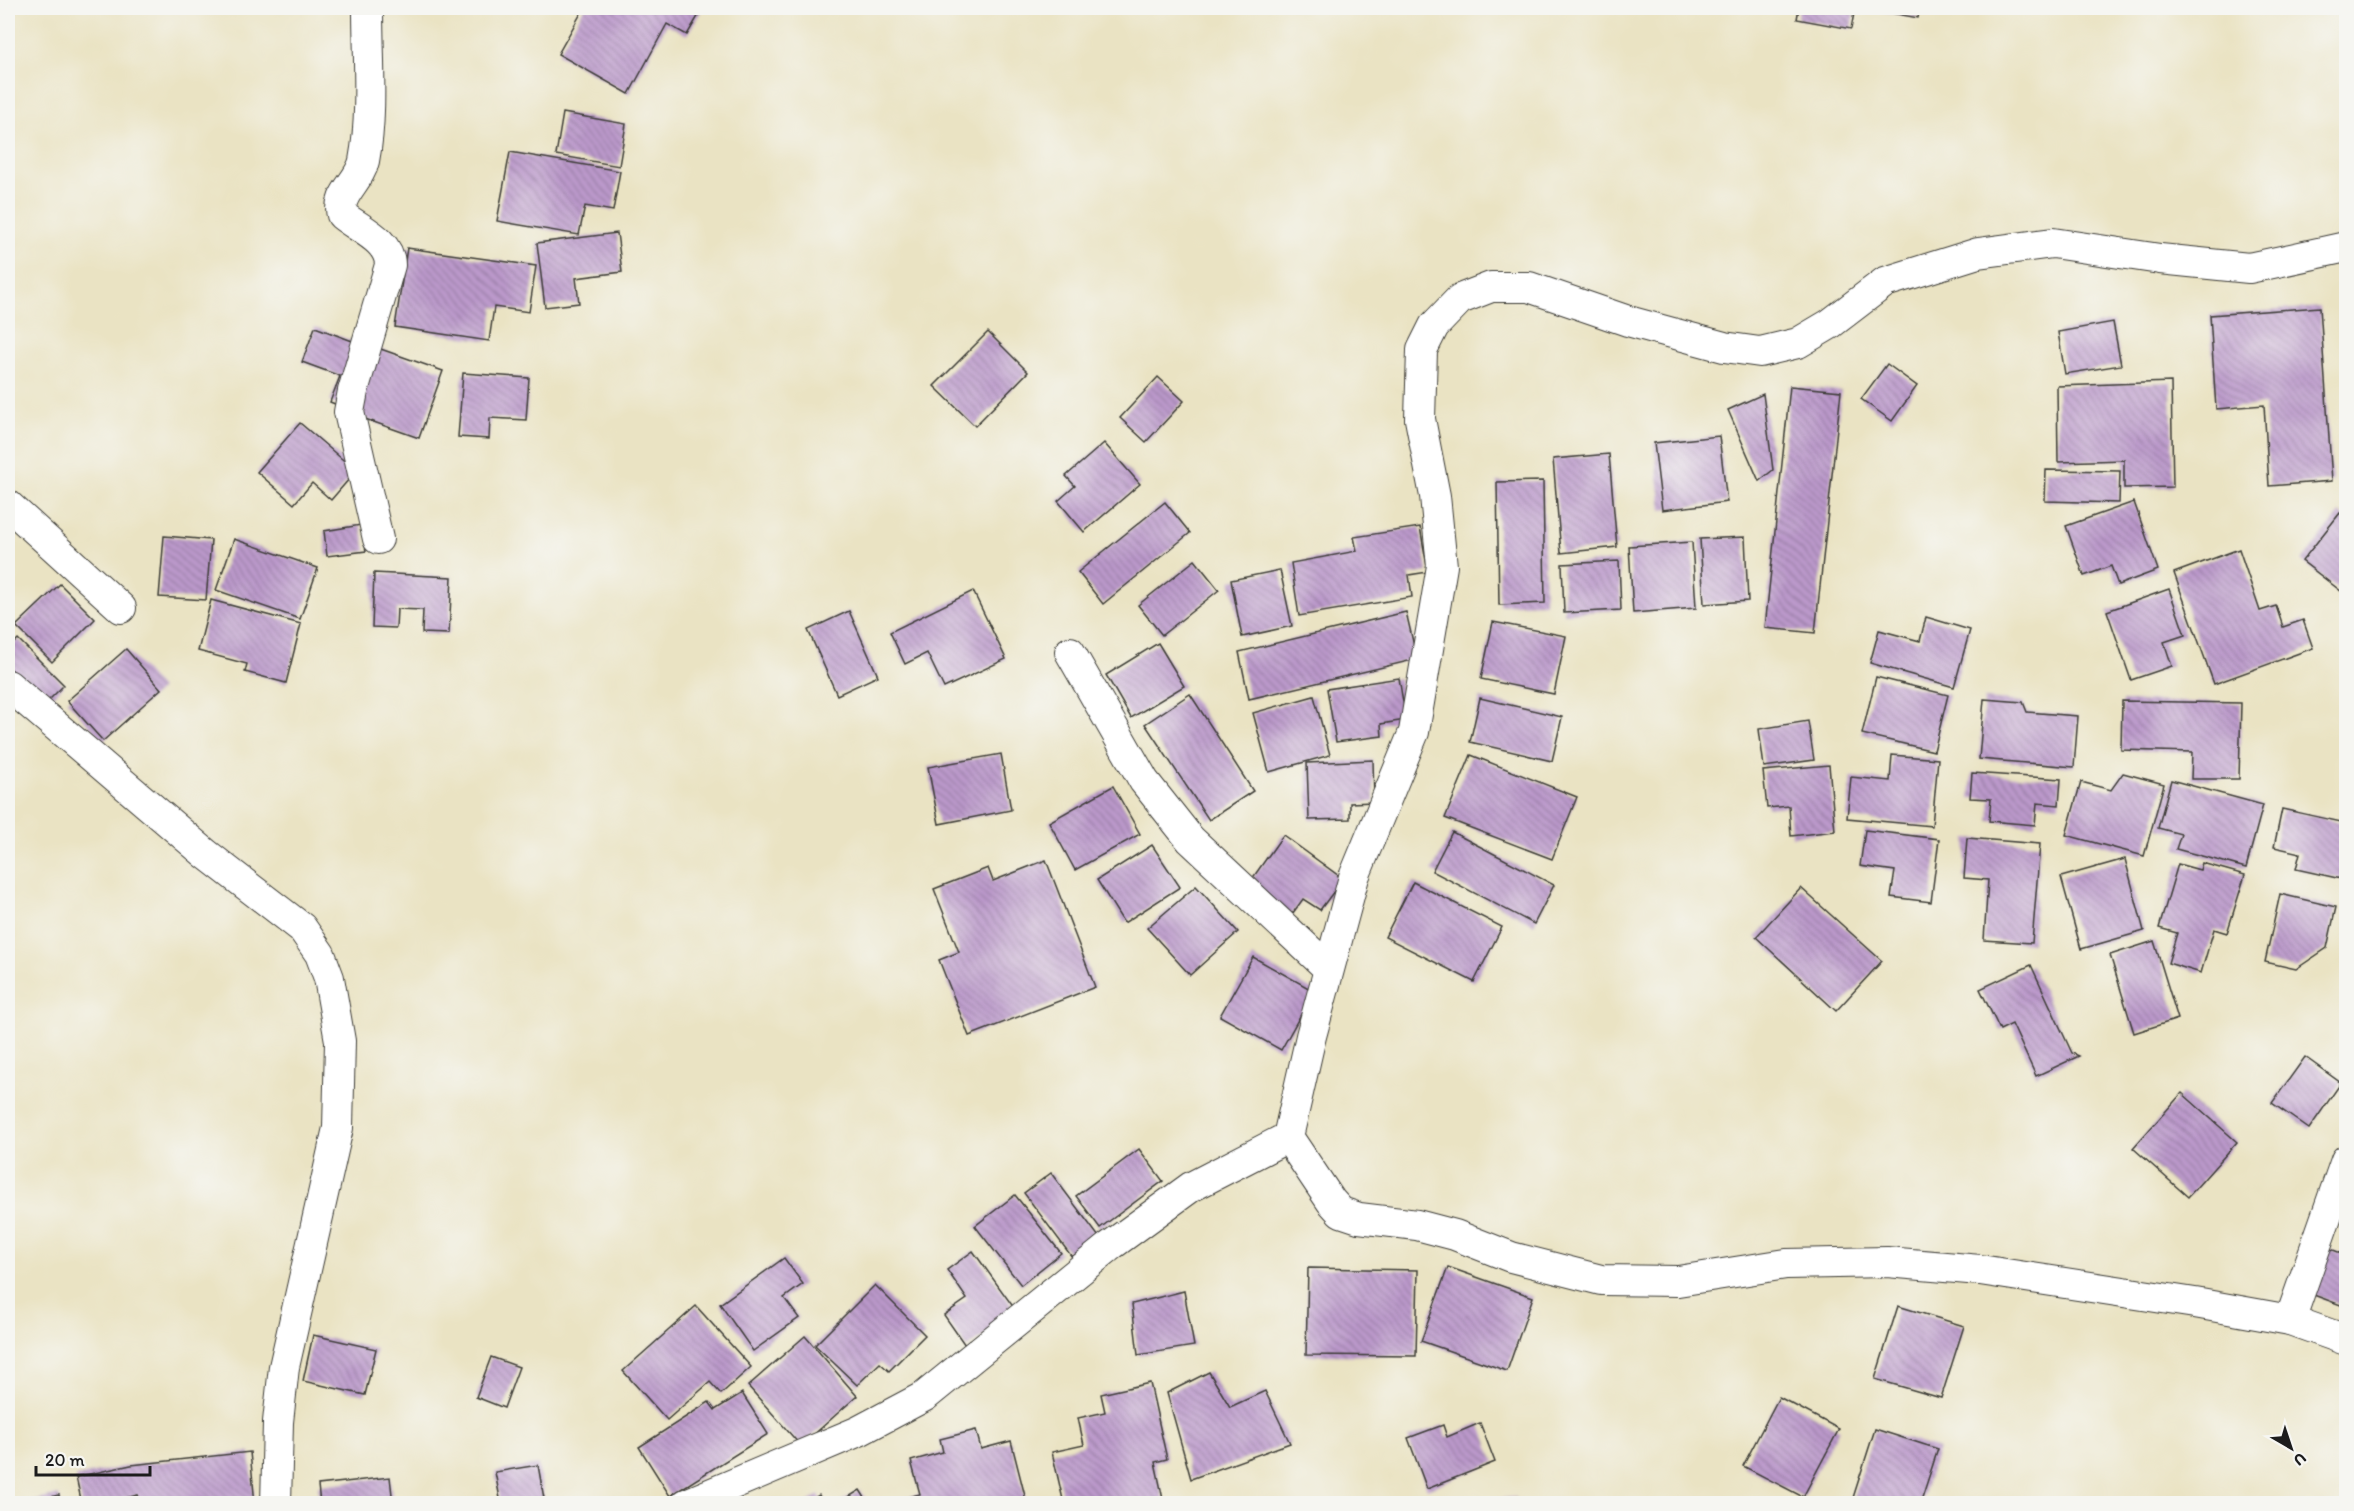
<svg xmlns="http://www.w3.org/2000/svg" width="2354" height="1511" font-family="Itim,sans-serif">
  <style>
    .building { fill: url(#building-back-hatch) }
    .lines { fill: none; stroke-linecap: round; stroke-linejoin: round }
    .street-casing { stroke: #3b3a35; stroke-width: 32 }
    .street { stroke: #fff; stroke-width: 30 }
  </style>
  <defs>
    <pattern id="building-back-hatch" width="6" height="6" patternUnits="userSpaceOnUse" patternTransform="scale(1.5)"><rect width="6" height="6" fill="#bb99cb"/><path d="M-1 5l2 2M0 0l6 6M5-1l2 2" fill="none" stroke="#977ca4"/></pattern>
  </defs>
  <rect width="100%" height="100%" fill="#f6f6f2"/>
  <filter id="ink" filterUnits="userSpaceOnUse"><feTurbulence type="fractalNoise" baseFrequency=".0167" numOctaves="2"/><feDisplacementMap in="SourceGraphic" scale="12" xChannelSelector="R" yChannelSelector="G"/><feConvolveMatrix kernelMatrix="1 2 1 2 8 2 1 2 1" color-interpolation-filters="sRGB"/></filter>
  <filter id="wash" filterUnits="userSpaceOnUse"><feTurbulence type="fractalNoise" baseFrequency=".008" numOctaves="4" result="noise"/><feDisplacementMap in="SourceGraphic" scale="24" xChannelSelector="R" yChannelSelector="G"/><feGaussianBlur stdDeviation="1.35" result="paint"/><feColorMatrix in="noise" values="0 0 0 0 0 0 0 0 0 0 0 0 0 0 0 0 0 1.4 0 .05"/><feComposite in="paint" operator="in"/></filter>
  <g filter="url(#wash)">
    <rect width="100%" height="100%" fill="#eae3c3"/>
    <g id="blocks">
      <g class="building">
        <path d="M584 8H703L687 35 667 24 629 94 558 54Z"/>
        <path d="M1799 8H1855L1851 29 1797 19Z"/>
        <path d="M1864 8H1920L1918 18Z"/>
        <path d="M563 113 626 124 619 166 556 155Z"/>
        <path d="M510 152 620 171 613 211 585 206 579 235 497 221Z"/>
        <path d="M617 233 622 272 576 278 579 303 545 307 537 243Z"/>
        <path d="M407 248 536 266 529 312 494 307 489 341 395 327Z"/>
        <path d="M2320 307 2332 481 2269 486 2264 405 2216 409 2210 315Z"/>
        <path d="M2113 322 2121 365 2065 374 2058 332Z"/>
        <path d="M315 327 363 345 340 406 330 402 340 376 302 362Z"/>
        <path d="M988 332 1028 372 975 426 934 386Z"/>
        <path d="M375 347 443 371 419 438 351 414Z"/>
        <path d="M1887 364 1917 386 1892 421 1861 399Z"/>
        <path d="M463 373 529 378 526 420 490 418 489 439 458 437Z"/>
        <path d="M1158 377 1184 401 1146 442 1120 418Z"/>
        <path d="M2171 382 2173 487 2124 488V460L2058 462 2057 386Z"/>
        <path d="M1790 386 1841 391 1815 633 1765 628Z"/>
        <path d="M1763 394 1773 470 1759 481 1728 410Z"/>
        <path d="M300 423 356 471 331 500 312 483 294 504 257 472Z"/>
        <path d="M1719 436 1727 502 1662 510 1654 443Z"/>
        <path d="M1104 443 1140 484 1084 532 1058 501 1075 486 1066 476Z"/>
        <path d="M1609 454 1617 547 1561 553 1553 459Z"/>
        <path d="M2046 470 2120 471 2119 503 2045 501Z"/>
        <path d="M1543 481 1545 603 1499 605 1497 482Z"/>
        <path d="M1165 502 1190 533 1103 604 1078 572Z"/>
        <path d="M2134 502 2158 570 2118 585 2111 566 2084 576 2066 526Z"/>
        <path d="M2340 513 2346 519V595L2302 561Z"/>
        <path d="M361 525 366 551 327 556 324 531Z"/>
        <path d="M1420 527 1428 572 1409 575 1412 597 1299 616 1291 563 1357 551 1354 537Z"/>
        <path d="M164 536 211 540 206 600 159 597Z"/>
        <path d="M1745 537 1748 601 1704 604 1700 539Z"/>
        <path d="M234 539 318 568 300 619 216 590Z"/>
        <path d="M1692 542 1696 608 1633 613 1629 546Z"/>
        <path d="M2239 549 2260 611 2276 606 2283 627 2303 620 2313 648 2214 684 2174 573Z"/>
        <path d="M1195 560 1219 590 1162 635 1138 605Z"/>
        <path d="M1619 561 1621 610 1564 613 1562 564Z"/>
        <path d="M1280 570 1292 626 1242 637 1231 580Z"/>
        <path d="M374 573 452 577 449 634 422 633 423 610 397 609 396 628 372 627Z"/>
        <path d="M60 584 95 619 52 662 16 626Z"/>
        <path d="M2169 589 2185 635 2164 642 2172 666 2131 680 2107 611Z"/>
        <path d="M973 591 1006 659 944 688 927 653 905 664 890 632Z"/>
        <path d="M211 600 301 624 286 683 245 672 247 664 198 651Z"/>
        <path d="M849 611 878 676 837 695 808 630Z"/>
        <path d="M1406 612 1417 659 1249 699 1239 652Z"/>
        <path d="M1926 617 1970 630 1954 687 1870 663 1879 630 1920 641Z"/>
        <path d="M1493 622 1566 636 1554 694 1481 679Z"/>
        <path d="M18 639 64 685 45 704 8 666V649Z"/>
        <path d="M1158 643 1184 686 1131 718 1106 675Z"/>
        <path d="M126 649 161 689 103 741 67 701Z"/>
        <path d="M1876 677 1948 695 1934 751 1862 734Z"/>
        <path d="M1399 678 1406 720 1381 724 1382 736 1336 742 1327 689Z"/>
        <path d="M1190 694 1253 791 1209 820 1145 724Z"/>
        <path d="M1314 696 1330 755 1269 772 1253 713Z"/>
        <path d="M1480 698 1562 717 1552 761 1470 742Z"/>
        <path d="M1984 699 2023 702 2027 712 2078 716 2074 767 1979 759Z"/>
        <path d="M2122 701 2241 703 2239 779H2191L2192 752 2121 750Z"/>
        <path d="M1808 721 1814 760 1764 767 1759 729Z"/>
        <path d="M1001 754 1011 810 939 824 928 767Z"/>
        <path d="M1471 755 1577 797 1552 859 1445 818Z"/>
        <path d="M1892 755 1938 759 1932 826 1847 818 1851 777 1890 781Z"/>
        <path d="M1373 760 1374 802 1350 803V819L1309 820 1307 763Z"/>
        <path d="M1829 765 1835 831 1791 836 1789 806 1767 808 1763 771Z"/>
        <path d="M1972 773 2061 779 2059 805 2037 803 2035 825 1989 821 1991 799 1970 798Z"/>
        <path d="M2123 773 2164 784 2144 856 2066 835 2081 782 2111 790Z"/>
        <path d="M2171 780 2263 805 2246 868 2176 849 2181 834 2158 828Z"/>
        <path d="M1113 786 1140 834 1075 870 1049 822Z"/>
        <path d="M2282 809 2346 823V880L2296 869 2300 853 2274 847Z"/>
        <path d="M1865 830 1939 839 1931 902 1891 897 1895 871 1860 866Z"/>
        <path d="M1452 832 1554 885 1534 924 1432 871Z"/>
        <path d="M1283 835 1343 879 1320 910 1303 899 1290 917 1247 886Z"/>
        <path d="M1967 838 2040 844 2032 943 1984 940 1988 880 1964 878Z"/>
        <path d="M1152 845 1180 887 1124 923 1097 880Z"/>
        <path d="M2125 859 2144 931 2081 949 2061 877Z"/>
        <path d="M1046 860 1095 987 969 1036 939 960 959 952 934 889 988 868 993 881Z"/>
        <path d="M2202 863 2245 875 2227 933 2214 929 2201 973 2168 963 2177 933 2159 928 2178 864 2200 870Z"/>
        <path d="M1413 882 1502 927 1474 982 1385 937Z"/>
        <path d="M1196 886 1238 932 1190 975 1147 928Z"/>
        <path d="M1801 888 1882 961 1836 1011 1756 937Z"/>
        <path d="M2280 894 2336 907 2327 948 2296 969 2265 962Z"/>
        <path d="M2154 941 2178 1019 2134 1033 2110 955Z"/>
        <path d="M1253 957 1314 991 1281 1050 1220 1016Z"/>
        <path d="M2031 965 2072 1053 2079 1056 2036 1076 2012 1024 2000 1030 1980 989Z"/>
        <path d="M2305 1057 2341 1083 2309 1129 2272 1103Z"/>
        <path d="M2182 1093 2237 1142 2188 1197 2133 1148Z"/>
        <path d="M1139 1149 1163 1181 1100 1228 1076 1196Z"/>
        <path d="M1051 1173 1099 1237 1072 1257 1024 1193Z"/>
        <path d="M1015 1195 1061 1253 1021 1285 975 1226Z"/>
        <path d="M2328 1248 2346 1255V1307L2311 1294Z"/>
        <path d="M973 1251 1017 1312 967 1348 944 1315 967 1299 947 1270Z"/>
        <path d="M784 1258 803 1284 784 1298 799 1318 753 1351 720 1304Z"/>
        <path d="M1448 1267 1533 1297 1507 1371 1421 1341Z"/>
        <path d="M1308 1268 1418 1270 1416 1356 1306 1355Z"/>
        <path d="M875 1285 925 1335 889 1371 880 1363 857 1385 815 1345Z"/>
        <path d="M1184 1291 1194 1346 1138 1355 1132 1304Z"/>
        <path d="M696 1306 751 1367 721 1394 710 1382 667 1420 623 1371Z"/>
        <path d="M1898 1306 1964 1326 1941 1398 1875 1379Z"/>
        <path d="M313 1335 376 1349 365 1395 303 1381Z"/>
        <path d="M805 1336 857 1396 801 1446 748 1386Z"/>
        <path d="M491 1357 519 1367 504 1408 476 1397Z"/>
        <path d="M1209 1372 1230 1407 1265 1391 1290 1443 1191 1479 1167 1393Z"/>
        <path d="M1150 1383 1167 1459 1155 1462 1164 1504H1064L1052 1452 1084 1445 1078 1418 1105 1412 1101 1394Z"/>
        <path d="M742 1393 768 1434 670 1496 639 1447 709 1402 715 1410Z"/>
        <path d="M1779 1397 1839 1429 1803 1497 1743 1466Z"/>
        <path d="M1480 1423 1495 1462 1427 1489 1408 1438 1443 1425 1447 1437Z"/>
        <path d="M1875 1429 1938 1449 1920 1504H1851Z"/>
        <path d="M976 1430 981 1449 1011 1441 1027 1504H897L896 1500 920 1494 911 1461 943 1452 940 1439Z"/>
        <path d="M250 1452 255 1504H139L138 1495 102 1504H82L76 1477 131 1465Z"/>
        <path d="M538 1465 545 1504H501L495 1472Z"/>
        <path d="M390 1477 393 1504H320L318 1485Z"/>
        <path d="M860 1490 869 1504H837Z"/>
        <path d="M59 1495 61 1504H26V1503Z"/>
        <path d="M819 1495 824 1504H805Z"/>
        <path d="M1516 1497 1517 1504H1468V1502Z"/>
      </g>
    </g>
  </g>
  <g filter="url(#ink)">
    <use href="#blocks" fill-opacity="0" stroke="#3b3a35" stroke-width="1.5"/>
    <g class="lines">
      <g class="street-casing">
        <g id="street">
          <path d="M368 8C368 56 373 114 364 161 360 181 336 195 342 215 359 229 390 240 390 265L353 391 349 412 378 539"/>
          <path d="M8 505 121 608"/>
          <path d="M1070 652 1144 781 1190 839 1328 968"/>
          <path d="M8 685 206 854 302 928 320 954 329 978 340 1041 338 1128 284 1367 278 1422 276 1504"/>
          <path d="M1288 1137 1331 1201 1341 1212 1359 1218 1417 1225 1455 1235 1511 1257 1601 1280 1678 1281 1786 1264 1887 1262 1980 1270 2195 1303 2290 1320 2346 1340"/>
          <path d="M2290 1320 2346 1160"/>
          <path d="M686 1504 859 1431 925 1396 1110 1246 1191 1187 1288 1137 1311 1036 1354 877 1414 732 1442 566 1435 496 1420 419 1422 350 1434 326 1460 299 1491 287H1529L1628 321 1724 347 1760 352 1798 343 1830 324 1885 282 1978 253 2053 243 2160 259 2249 268 2346 247"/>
        </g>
      </g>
      <use href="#street" class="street"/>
    </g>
  </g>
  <rect width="2354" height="1511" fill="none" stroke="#f6f6f2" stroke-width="30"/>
  <g transform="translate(2291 1448) rotate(141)" stroke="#f6f6f2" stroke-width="4.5" paint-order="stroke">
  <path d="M0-4.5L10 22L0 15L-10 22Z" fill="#1c1c1c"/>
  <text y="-9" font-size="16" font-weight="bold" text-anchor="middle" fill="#1c1c1c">U</text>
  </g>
  <path d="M36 1466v9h114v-9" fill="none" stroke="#1c1c1c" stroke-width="3"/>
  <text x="45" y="1466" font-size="18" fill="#1c1c1c" stroke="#f6f6f2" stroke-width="4.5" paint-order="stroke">20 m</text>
</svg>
